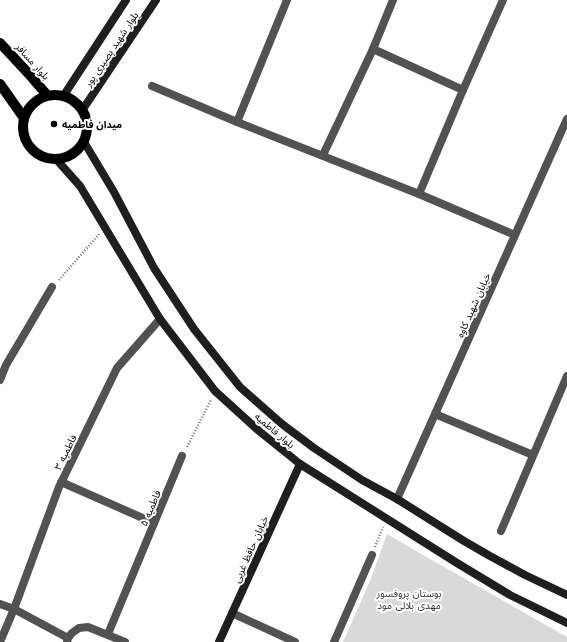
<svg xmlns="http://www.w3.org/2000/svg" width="567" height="642" font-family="'Work Sans','Noto Sans Arabic',sans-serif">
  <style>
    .green { fill: #d9d9d9 }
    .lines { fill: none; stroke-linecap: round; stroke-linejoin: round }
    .path { stroke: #747474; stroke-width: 2.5; stroke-dasharray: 1 2; stroke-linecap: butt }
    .minor { stroke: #525252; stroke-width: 8 }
    .secondary { stroke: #1f1f1f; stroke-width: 8 }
    .primary { stroke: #000; stroke-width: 10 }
    .poi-dot { fill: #000; stroke: #fff; stroke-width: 1.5 }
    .labels { text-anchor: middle; stroke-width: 4; stroke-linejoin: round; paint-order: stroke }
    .street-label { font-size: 10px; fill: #000; stroke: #fff }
    .poi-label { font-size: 10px; font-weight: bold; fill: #000; stroke: #fff; text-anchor: start }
    .park-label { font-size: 10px; fill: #303030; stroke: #fff }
  </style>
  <rect width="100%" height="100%" fill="#fff"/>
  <path class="green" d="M387 534 430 559 567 637V642H343L370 581Z"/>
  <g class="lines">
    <g class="path">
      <path d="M59 280 99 234"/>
      <path d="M187 447 211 400"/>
      <path d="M375 547 383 527"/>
    </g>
    <g class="minor">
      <path d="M373 49 463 90"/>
      <path d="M152 86 237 122 419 194 515 235"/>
      <path d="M237 122 287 0"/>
      <path d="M323 155 373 49 393 0"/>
      <path d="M419 194 463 90 503 0"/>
      <path d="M0 380 6 365 52 287"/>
      <path d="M435 414 533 455"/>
      <path d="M61 482 154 523"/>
      <path d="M397 499 567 119"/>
      <path d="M501 531 567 376"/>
      <path d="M0 604 14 609 68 638"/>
      <path d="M232 613 295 642"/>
      <path d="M108 634 182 456"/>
      <path d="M0 642 14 609 59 487 117 368 160 319"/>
      <path d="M67 642 68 638 72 633 79 628 88 627 125 642"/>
      <path d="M334 642 372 555"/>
    </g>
    <g class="secondary">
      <path d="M64 95 126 0"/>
      <path d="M83 109 156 0"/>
      <path d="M84 142 114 192 154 268 194 329 240 387 282 424 314 448 362 480 397 499 464 541 490 556 525 575 567 595"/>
      <path d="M56 159 80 186 160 319 215 391 259 431 300 464 457 563 510 595 567 623"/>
      <path d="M219 642 300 464"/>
    </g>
    <g class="primary">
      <path d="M0 43 28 73 47 95"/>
      <path d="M0 84 24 118"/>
      <circle cx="55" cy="127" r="32"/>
    </g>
  </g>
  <circle class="poi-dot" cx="54" cy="124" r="4"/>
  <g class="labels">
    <g class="street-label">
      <text transform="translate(111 49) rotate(-56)" y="4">بلوار شهید بصیری پور</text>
      <text transform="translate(33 61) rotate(48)" y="4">بلوار مسافر</text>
      <text transform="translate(473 305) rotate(-66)" y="4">خیابان شهید کاوه</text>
      <text transform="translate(275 430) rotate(40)" y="4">بلوار فاطمیه</text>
      <text transform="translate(65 452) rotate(-64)" y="4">فاطمیه ۳</text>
      <text transform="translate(150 508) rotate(-67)" y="4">فاطمیه ۵</text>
      <text transform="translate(250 549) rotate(-66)" y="4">خیابان حافظ غربی</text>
    </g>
    <g class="poi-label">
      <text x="62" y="128">میدان فاطمیه</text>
    </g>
    <g class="park-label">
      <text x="409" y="597">بوستان پروفسور<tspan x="409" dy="12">مهدی بلالی مود</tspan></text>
    </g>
  </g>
</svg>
